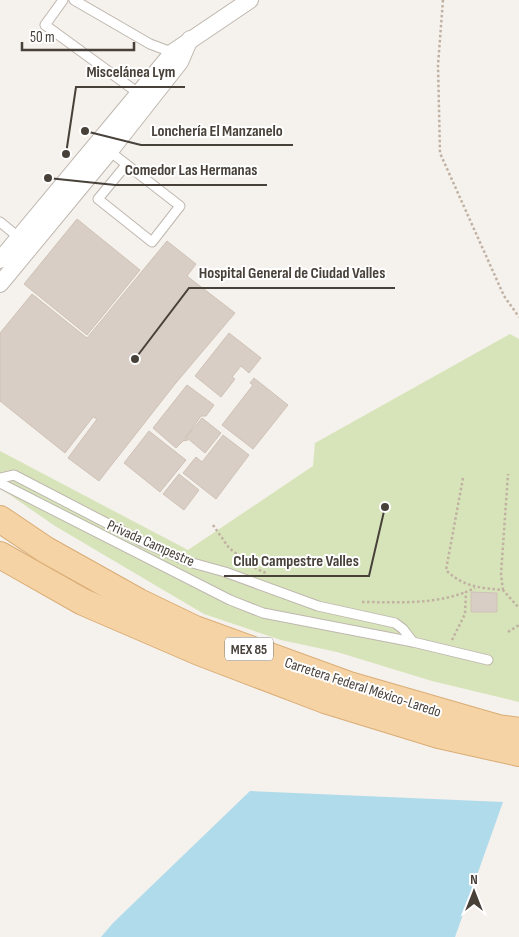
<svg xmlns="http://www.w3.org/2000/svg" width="519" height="937" font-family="'Sofia Sans Condensed',sans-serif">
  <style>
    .green { fill: #d7e4b9 }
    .water { fill: #afdbeb }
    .building { fill: #d8cec5; stroke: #cfc2b6 }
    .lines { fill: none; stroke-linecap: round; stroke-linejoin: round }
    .lane-casing { stroke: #bfb7af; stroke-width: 11 }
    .street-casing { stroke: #bfb7af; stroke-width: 18 }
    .primary-casing { stroke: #daad75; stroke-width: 28 }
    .path { stroke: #c0b1a2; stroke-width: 2.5; stroke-dasharray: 2.5 2.5; stroke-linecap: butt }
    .lane { stroke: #fff; stroke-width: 9 }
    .street { stroke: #fff; stroke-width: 16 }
    .primary { stroke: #f5d3a5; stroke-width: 26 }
    .labels { text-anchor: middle; stroke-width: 4; stroke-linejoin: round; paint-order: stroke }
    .shield { fill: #fff; stroke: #7f7a75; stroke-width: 1 }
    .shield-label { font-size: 14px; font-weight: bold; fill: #48413a }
    .street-label { font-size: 15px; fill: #48413a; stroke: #fff }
    .leader { fill: none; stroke: #48413a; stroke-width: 2 }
    .callout-dot { fill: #48413a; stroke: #fff; stroke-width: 2 }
    .callout-label { font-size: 16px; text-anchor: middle; font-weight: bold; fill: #48413a; stroke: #fff; stroke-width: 4; stroke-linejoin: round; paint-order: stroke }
  </style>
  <rect width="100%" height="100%" fill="#f5f1ec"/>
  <path class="green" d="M510 334 519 339V702L432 681 337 652 281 640 204 614 55 526 0 488V451L188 550 313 466 315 443Z"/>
  <path class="water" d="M250 791 503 802 455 937H101L113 923Z"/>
  <g class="building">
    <path d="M77 219 140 270 87 335 24 284Z"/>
    <path d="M167 241 196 264 187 276 235 313 175 384 99 481 68 458 97 419 93 417 65 453 0 401V333L32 294 87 338Z"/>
    <path d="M229 333 261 358 249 373 241 366 232 377 235 379 221 397 195 376Z"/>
    <path d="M254 378 288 405 253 449 222 425 253 385 250 383Z"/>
    <path d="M187 385 214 405 206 416H201L185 438 188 440 183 441 176 448 153 428Z"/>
    <path d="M202 418 221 433 205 453 186 437Z"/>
    <path d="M149 431 186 460 160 492 124 463Z"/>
    <path d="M223 435 249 455 216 499 183 473 196 457 202 462Z"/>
    <path d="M179 474 199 490 184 510 163 494Z"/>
    <path d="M471 592 497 593V612H471Z"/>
  </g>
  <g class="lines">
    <g class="lane-casing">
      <g id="lane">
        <path d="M63 0 45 25 141 95"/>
        <path d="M74 0 150 44 174 53"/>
        <path d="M108 150 180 206 152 242 98 199 126 165"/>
        <path d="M0 222 22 240"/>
        <path d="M0 478 14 475 143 542 189 562 225 572 318 606 395 623 403 629 413 642"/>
        <path d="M0 483 230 600 263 613 413 642 488 660"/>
      </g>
    </g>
    <g class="street-casing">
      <g id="street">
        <path d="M0 260 173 52 250 0"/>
        <path d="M0 284 110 151 180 62 190 39"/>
      </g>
    </g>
    <g class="primary-casing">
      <g id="primary">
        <path d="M0 519 46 550 139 602 195 629 349 685 498 728 519 731"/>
        <path d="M0 555 83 602 199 652 325 700 439 735 519 753"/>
      </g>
    </g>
    <g class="path">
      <path d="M443 0 438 65 440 153 504 296 519 317"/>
      <path d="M463 478 446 570C463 587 481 588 503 590L519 608"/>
      <path d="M213 525 229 548 257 569 266 573"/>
      <path d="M503 590 501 574 508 474"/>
      <path d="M362 602C398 602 431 605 466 592"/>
      <path d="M508 632 519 625"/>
      <path d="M452 640 465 614 466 592 475 588"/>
    </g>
    <use href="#lane" class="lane"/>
    <use href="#street" class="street"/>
    <use href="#primary" class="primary"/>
  </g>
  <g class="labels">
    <rect class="shield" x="225" y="637.5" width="48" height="23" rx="4"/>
    <g class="shield-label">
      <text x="249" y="654">MEX 85</text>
    </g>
    <g class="street-label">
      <text transform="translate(151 543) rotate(24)" y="5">Privada Campestre</text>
      <text transform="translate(363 687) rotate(18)" y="5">Carretera Federal México-Laredo</text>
    </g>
  </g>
  <path class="leader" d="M66 154L76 87H185M85 131L141 145H293M48 178L115 185H267M135 359L189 288H395M385 507L369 576H224"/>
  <g class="callout-dot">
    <circle cx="66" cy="154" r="5"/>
    <circle cx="85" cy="131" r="5"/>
    <circle cx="48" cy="178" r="5"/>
    <circle cx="135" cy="359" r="5"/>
    <circle cx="385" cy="507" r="5"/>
  </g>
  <g class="callout-label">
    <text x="131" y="77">Miscelánea Lym</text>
    <text x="217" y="136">Lonchería El Manzanelo</text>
    <text x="191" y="175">Comedor Las Hermanas</text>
    <text x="292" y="278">Hospital General de Ciudad Valles</text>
    <text x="296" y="566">Club Campestre Valles</text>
  </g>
  <g transform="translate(474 892)" stroke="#ffffff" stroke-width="4" paint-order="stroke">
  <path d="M0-4L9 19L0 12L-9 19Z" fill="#48413a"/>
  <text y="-8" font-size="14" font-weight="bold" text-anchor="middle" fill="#48413a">N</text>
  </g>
  <path d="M22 42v8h112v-8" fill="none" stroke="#48413a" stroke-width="2.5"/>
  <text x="30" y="42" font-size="15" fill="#48413a" stroke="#ffffff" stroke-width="4" paint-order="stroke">50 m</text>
</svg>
